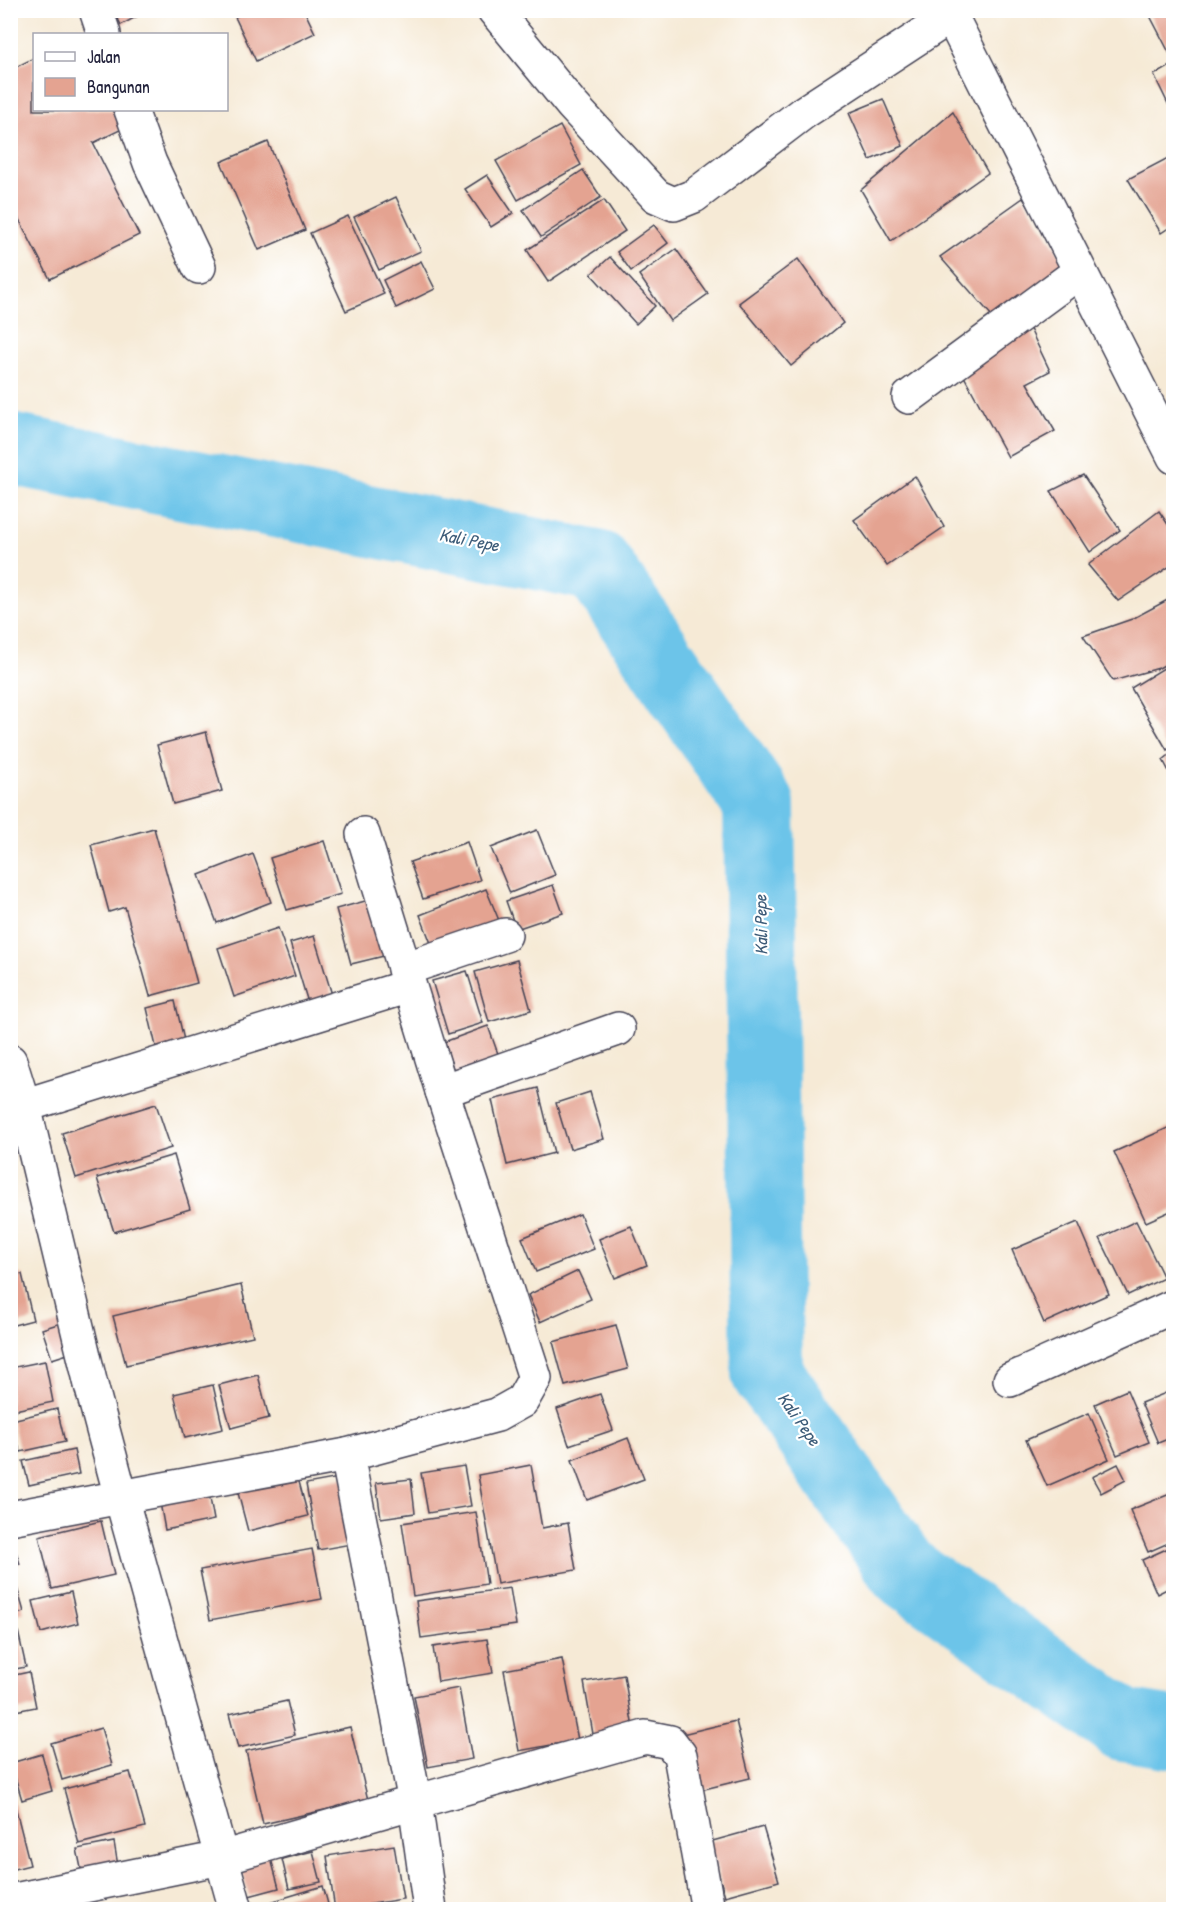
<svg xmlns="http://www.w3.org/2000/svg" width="1184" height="1920" font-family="'Patrick Hand',sans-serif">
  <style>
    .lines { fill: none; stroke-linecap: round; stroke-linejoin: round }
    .river { stroke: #6cc4e9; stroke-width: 72 }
    .building { fill: #e4a391 }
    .street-casing { stroke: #424052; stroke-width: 36 }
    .street { stroke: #fff; stroke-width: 33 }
    .labels { text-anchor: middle; stroke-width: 4.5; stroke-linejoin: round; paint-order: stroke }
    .water-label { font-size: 18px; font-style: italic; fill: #3c5b78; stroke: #fff }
  </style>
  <rect width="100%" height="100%" fill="#fff"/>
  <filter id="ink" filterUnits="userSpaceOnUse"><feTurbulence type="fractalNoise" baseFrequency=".0167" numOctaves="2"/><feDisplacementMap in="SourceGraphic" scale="12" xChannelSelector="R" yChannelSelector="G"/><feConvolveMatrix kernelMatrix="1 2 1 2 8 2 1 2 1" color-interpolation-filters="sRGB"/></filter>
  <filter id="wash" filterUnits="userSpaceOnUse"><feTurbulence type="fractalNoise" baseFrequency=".008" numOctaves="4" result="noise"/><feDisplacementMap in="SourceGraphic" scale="24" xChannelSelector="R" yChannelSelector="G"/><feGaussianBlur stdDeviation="1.35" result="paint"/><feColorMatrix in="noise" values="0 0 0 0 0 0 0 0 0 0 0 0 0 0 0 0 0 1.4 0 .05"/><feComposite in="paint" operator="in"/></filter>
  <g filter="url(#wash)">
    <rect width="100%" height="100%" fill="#f6ead6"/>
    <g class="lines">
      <path class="river" d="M10 449 597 566 759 804 767 1373 904 1571 1123 1725 1174 1733"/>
    </g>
    <g id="blocks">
      <g class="building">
        <path d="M114 10H149L121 25Z"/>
        <path d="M248 10H304L315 33 256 61 235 17Z"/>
        <path d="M1147 10H1173V60Z"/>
        <path d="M34 58V110H112L122 129 93 143 139 235 50 279 10 202V70Z"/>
        <path d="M1173 64V114L1154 75Z"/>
        <path d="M883 99 903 146 870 160 849 113Z"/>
        <path d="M953 112 988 173 891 241 861 190Z"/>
        <path d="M560 126 581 165 518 200 496 161Z"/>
        <path d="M268 142 305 230 259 250 221 162Z"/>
        <path d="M1168 158 1173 168V225L1161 233 1128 179Z"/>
        <path d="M583 170 601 197 541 237 523 210Z"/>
        <path d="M487 175 513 213 491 227 465 189Z"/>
        <path d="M396 197 421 251 379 270 354 217Z"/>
        <path d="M1023 198 1070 270 1000 325 940 257Z"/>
        <path d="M604 200 625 231 548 282 527 250Z"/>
        <path d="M348 216 384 294 346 311 310 233Z"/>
        <path d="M654 225 668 243 631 271 617 252Z"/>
        <path d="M676 249 708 294 670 321 639 275Z"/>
        <path d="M610 257 655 306 636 324 591 274Z"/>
        <path d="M798 259 843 323 791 366 739 303Z"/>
        <path d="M421 261 435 289 396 308 383 280Z"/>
        <path d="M1029 327 1050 371 1027 383 1055 431 1008 457 959 367Z"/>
        <path d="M1083 475 1120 530 1090 552 1051 491Z"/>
        <path d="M915 476 944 527 887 566 854 520Z"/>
        <path d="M1159 511 1173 532V564L1118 601 1088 565Z"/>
        <path d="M1173 597V660L1159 668 1113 681 1083 636 1132 619Z"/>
        <path d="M1172 663 1173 745 1167 750 1131 688Z"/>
        <path d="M206 732 222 791 173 804 157 745Z"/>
        <path d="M1173 752V779L1163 760Z"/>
        <path d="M154 828 197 983 150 996 125 907 109 912 91 845Z"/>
        <path d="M537 830 555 875 510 893 491 848Z"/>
        <path d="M324 841 341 894 287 910 270 858Z"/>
        <path d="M467 842 480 880 423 899 410 862Z"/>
        <path d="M253 854 271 902 217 923 199 875Z"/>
        <path d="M553 885 563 913 516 929 506 901Z"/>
        <path d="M486 889 503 930 436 956 420 915Z"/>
        <path d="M369 900 384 956 351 964 336 909Z"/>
        <path d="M278 928 295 976 234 997 218 948Z"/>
        <path d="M314 936 333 998 309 1006 290 943Z"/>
        <path d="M517 960 531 1010 489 1022 475 972Z"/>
        <path d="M467 971 483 1023 448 1034 432 981Z"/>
        <path d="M175 1001 186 1049 158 1055 147 1008Z"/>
        <path d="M488 1026 502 1065 457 1080 444 1042Z"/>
        <path d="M538 1088 554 1153 507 1165 492 1100Z"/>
        <path d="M590 1092 604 1139 570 1149 556 1103Z"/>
        <path d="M156 1104 171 1148 76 1178 62 1133Z"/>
        <path d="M1170 1127 1173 1135V1210L1146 1222 1114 1152Z"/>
        <path d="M174 1155 190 1209 114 1232 97 1178Z"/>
        <path d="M580 1214 594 1249 536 1272 522 1238Z"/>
        <path d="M1136 1221 1164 1278 1128 1295 1100 1238Z"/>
        <path d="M1078 1222 1109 1294 1044 1323 1012 1250Z"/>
        <path d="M631 1226 647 1265 615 1278 599 1239Z"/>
        <path d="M578 1271 591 1299 540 1322 528 1295Z"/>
        <path d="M22 1274 33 1320 10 1326V1276Z"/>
        <path d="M241 1285 253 1336 126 1365 113 1316Z"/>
        <path d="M67 1321 77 1351 52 1359 42 1329Z"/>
        <path d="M616 1325 628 1369 565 1386 553 1342Z"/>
        <path d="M45 1361 53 1402 10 1411V1368Z"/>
        <path d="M258 1375 269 1418 231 1428 219 1385Z"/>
        <path d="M213 1385 223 1429 185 1438 174 1394Z"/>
        <path d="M1127 1390 1149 1442 1117 1455 1095 1404Z"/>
        <path d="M1173 1390V1437L1158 1443 1141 1403Z"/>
        <path d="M600 1394 613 1430 569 1445 557 1409Z"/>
        <path d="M57 1409 65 1442 20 1452 12 1420Z"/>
        <path d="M1089 1413 1109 1459 1047 1486 1026 1440Z"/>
        <path d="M628 1438 644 1479 587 1500 572 1460Z"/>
        <path d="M74 1450 79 1474 29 1485 23 1461Z"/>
        <path d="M1118 1464 1126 1480 1101 1493 1092 1477Z"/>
        <path d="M531 1465 542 1528 568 1523 576 1570 497 1584 478 1475Z"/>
        <path d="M464 1466 471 1506 428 1513 421 1473Z"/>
        <path d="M297 1474 308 1516 248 1531 237 1489Z"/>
        <path d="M344 1477 357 1543 318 1550 306 1484Z"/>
        <path d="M411 1479 415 1513 381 1518 376 1483Z"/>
        <path d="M208 1487 214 1520 165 1530 159 1497Z"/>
        <path d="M1170 1494 1173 1503V1541L1148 1552 1130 1510Z"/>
        <path d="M476 1512 487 1584 413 1596 402 1523Z"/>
        <path d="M101 1521 114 1575 52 1589 39 1536Z"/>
        <path d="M10 1533 20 1564 10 1567Z"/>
        <path d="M1173 1546V1586L1157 1594 1142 1560Z"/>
        <path d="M312 1549 322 1599 210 1620 200 1570Z"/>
        <path d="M14 1577 24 1612 10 1616V1578Z"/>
        <path d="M510 1588 516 1625 421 1638 416 1601Z"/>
        <path d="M71 1592 78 1623 41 1633 33 1601Z"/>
        <path d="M16 1622 26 1667 10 1670V1623Z"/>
        <path d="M487 1639 493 1673 438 1682 433 1647Z"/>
        <path d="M562 1659 578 1740 519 1751 504 1670Z"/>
        <path d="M29 1672 36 1707 10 1712V1676Z"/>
        <path d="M624 1675 634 1734 594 1740 584 1682Z"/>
        <path d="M459 1688 472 1759 428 1767 414 1696Z"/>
        <path d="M287 1701 295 1735 238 1748 229 1714Z"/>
        <path d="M736 1721 750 1778 692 1792 678 1735Z"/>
        <path d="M350 1727 368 1800 263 1824 246 1751Z"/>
        <path d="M101 1728 112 1765 62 1780 51 1743Z"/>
        <path d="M42 1754 52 1791 22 1800 11 1763Z"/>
        <path d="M130 1772 145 1827 79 1844 64 1789Z"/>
        <path d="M10 1786 30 1865 10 1870Z"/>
        <path d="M763 1827 779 1881 725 1896 709 1842Z"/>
        <path d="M114 1842 118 1866 82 1873 77 1849Z"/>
        <path d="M394 1845 403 1899 335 1910 327 1856Z"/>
        <path d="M313 1851 321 1882 289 1889 282 1859Z"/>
        <path d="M270 1855 279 1888 249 1896 240 1862Z"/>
        <path d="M323 1886 328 1904 309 1910H269L267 1903Z"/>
      </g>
    </g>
  </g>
  <g filter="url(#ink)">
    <use href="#blocks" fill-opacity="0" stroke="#424052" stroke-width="1.5"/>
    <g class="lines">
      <g class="street-casing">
        <g id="street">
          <path d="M96 10 104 34"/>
          <path d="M494 10 572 105 656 196 674 204 694 196 803 113 951 16"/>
          <path d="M948 10 1174 457"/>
          <path d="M131 110 150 163 199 267"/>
          <path d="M909 397 1079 272"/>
          <path d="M404 969 505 935"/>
          <path d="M10 1061 24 1106 91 1385 121 1497 10 1518"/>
          <path d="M442 1091 618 1029"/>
          <path d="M10 1110 409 986"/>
          <path d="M1010 1380 1174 1306"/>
          <path d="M10 1901 221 1858 415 1802 347 1455 497 1415 522 1401 535 1378 442 1091 363 834"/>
          <path d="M236 1910 121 1497 347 1455"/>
          <path d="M430 1910 415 1802 645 1737 670 1742 680 1755 708 1910"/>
        </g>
      </g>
      <use href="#street" class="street"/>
    </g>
  </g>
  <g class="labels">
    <g class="water-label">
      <text transform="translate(469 540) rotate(11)" y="6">Kali Pepe</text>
      <text transform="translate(761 925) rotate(-91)" y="6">Kali Pepe</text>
      <text transform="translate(799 1419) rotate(55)" y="6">Kali Pepe</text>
    </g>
  </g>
  <rect width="1184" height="1920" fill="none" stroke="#fff" stroke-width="36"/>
  <rect x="33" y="33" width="195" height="78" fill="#ffffff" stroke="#a7a7b1" stroke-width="1.5"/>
  <rect x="45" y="52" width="30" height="9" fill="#ffffff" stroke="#a7a7b1" stroke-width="1.5"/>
  <text x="87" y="63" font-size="18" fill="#22223b">Jalan</text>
  <rect x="45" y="78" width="30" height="18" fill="#e4a391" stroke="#a7a7b1" stroke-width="1.5"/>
  <text x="87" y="93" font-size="18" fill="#22223b">Bangunan</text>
</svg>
